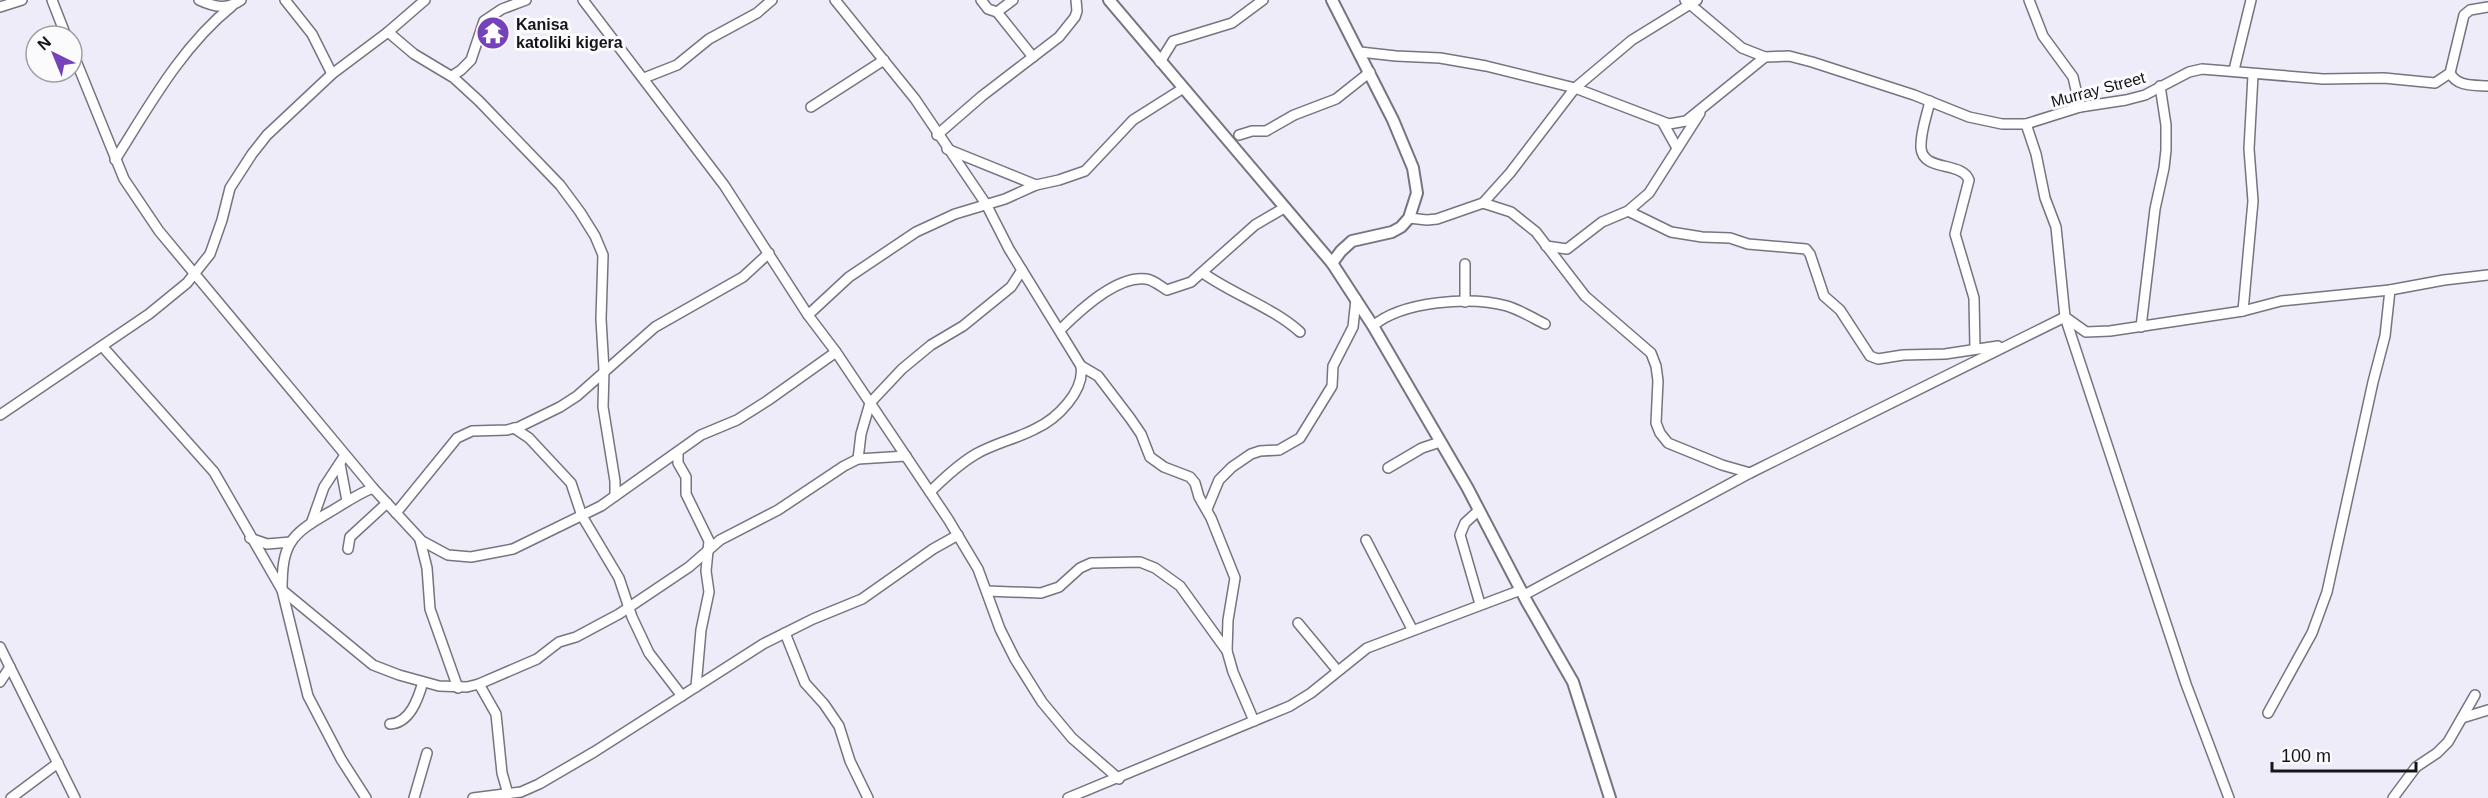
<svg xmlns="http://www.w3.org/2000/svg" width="2488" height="798" font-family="Helvetica,sans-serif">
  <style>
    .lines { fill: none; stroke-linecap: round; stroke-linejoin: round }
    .minor-casing { stroke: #77737f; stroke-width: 12 }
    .tertiary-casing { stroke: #77737f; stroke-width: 14 }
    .minor { stroke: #fff; stroke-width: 9 }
    .tertiary { stroke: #fff; stroke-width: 10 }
    .labels { text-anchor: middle; stroke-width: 6; stroke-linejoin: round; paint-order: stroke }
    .poi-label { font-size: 16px; font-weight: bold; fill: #161519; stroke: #fbfbfd; text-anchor: start }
    .street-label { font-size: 16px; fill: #161519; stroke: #fbfbfd }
  </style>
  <rect width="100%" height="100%" fill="#efecf9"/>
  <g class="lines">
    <g class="minor-casing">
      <g id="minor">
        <path d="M52 0 66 36"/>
        <path d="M199 0C214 7 227 10 241 0"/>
        <path d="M285 0 312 34 332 74"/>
        <path d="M583 0 724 185 808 315 836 352 948 519 978 569 1000 629 1015 659 1042 702 1072 738 1119 779"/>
        <path d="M835 0 915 99 986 204 1009 249 1081 366C1085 391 1057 419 1035 429 1016 439 995 443 976 454 959 464 944 478 930 492"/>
        <path d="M981 0 988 9 997 12 1013 0"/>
        <path d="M1685 0 1742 48 1765 57 1789 56 1812 62 1914 95 1969 117 2002 124H2026L2080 107 2126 100 2145 95 2189 72 2202 69 2323 79 2384 78 2435 83 2450 73 2464 15 2470 10 2488 7"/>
        <path d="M2029 0 2043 36 2073 77 2080 107"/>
        <path d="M0 7 22 0"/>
        <path d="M997 12 1033 57"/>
        <path d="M388 32 414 54 454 78 479 101 560 185 580 212 595 236 603 255 601 319 604 370 603 407 615 481V496"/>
        <path d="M72 51 124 179 159 231 373 488 422 541 448 555 471 557 513 549 601 506 701 435 737 420 767 401 836 352"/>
        <path d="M1360 52 1396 56 1440 58 1486 66 1575 88 1669 124 1686 121 1765 57"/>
        <path d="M1160 62 1173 41 1232 23 1263 0"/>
        <path d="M2234 70 2251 0"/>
        <path d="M2450 73C2457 87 2474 85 2488 86"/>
        <path d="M452 76 461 70 471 60 484 21 502 9 526 0"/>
        <path d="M644 78 677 65 709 39 757 13 772 0"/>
        <path d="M1930 101C1927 115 1920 133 1921 148 1923 172 1962 161 1969 180L1955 234 1974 298 1975 349"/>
        <path d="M811 107 884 60"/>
        <path d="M1663 123 1677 148"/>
        <path d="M2026 124 2036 154 2045 198 2056 227 2065 317 2186 684 2229 798"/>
        <path d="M937 135 982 96 1059 37 1075 17 1077 11 1076 0"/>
        <path d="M1239 135 1252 131H1266L1294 115 1336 99 1370 72"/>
        <path d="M947 149 1036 185"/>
        <path d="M115 160C149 106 182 46 232 6"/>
        <path d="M1483 203 1511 212 1536 232 1585 296 1651 353 1656 366 1658 381 1656 423 1660 433 1668 443 1722 465 1750 473"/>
        <path d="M1628 211 1671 232 1702 237 1730 238 1748 244 1806 249 1810 254 1824 296 1840 310 1870 356 1878 359 1903 355 1945 354 1998 346"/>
        <path d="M1409 218 1427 220 1437 219 1483 203 1510 173 1575 88 1632 40 1697 0"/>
        <path d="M1546 246 1567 249 1602 222 1628 211 1649 193 1700 113"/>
        <path d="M1203 273C1234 295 1272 307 1300 332"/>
        <path d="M1465 302V264"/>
        <path d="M2243 311 2253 201 2249 149 2253 75"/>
        <path d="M808 315 849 277 916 232 955 214 1005 199 1036 185 1059 180 1085 171 1133 120 1182 89"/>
        <path d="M2065 317 2086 332 2110 331 2243 311 2281 301 2390 290 2444 280 2488 275"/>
        <path d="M1373 326C1402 301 1471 296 1507 306 1520 310 1533 318 1545 324"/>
        <path d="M2141 327 2155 209 2164 168 2166 150V125L2160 86"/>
        <path d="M1060 330C1080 310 1117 275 1146 279 1154 280 1160 286 1167 290L1191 282 1255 225 1284 208"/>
        <path d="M102 346 214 472 282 590 373 665 399 675 439 686 467 687 479 684 537 659 559 642 576 637 619 614 689 567 720 540 778 510 844 466 858 459 906 456"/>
        <path d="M1081 366 1098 376 1130 418 1141 434 1150 457 1164 467 1190 477 1195 483 1199 497 1211 518 1235 578 1228 620 1227 651 1233 672 1254 721"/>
        <path d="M0 415 149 314 187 283 210 254 222 220 230 188 252 154 267 135 332 74 388 32 425 0"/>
        <path d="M514 428 529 438 571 483 582 516 619 578 632 617 649 653 682 696"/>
        <path d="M678 454V463L686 477V494L709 541 706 571 709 592 701 630 696 687"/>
        <path d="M858 459 861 434 870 403 902 369 931 345 963 326 1011 287 1022 270"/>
        <path d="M340 464 347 501"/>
        <path d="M1388 468 1422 448 1440 442"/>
        <path d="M1207 509 1219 480 1232 467 1251 454 1260 451 1279 450 1300 438 1332 386 1333 366 1353 327 1356 299"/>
        <path d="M1478 511 1465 523 1460 535 1480 604"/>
        <path d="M396 513 457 438 472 431 507 430 519 427 560 407 577 396 655 327 743 277 769 253"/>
        <path d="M312 521 324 487 345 455"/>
        <path d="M250 538 267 544 291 542"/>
        <path d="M420 540 427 568 430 609 458 688"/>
        <path d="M1366 540 1412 629"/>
        <path d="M348 549 350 537 387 503"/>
        <path d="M987 591 1041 593 1059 587 1080 568 1091 563 1140 562 1155 568 1180 586 1227 651"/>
        <path d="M1524 595 1750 473 2065 317"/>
        <path d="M1298 623 1337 670"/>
        <path d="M785 633 805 683 824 704 839 726 850 761 868 798"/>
        <path d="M0 647 75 798"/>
        <path d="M0 682 10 667"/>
        <path d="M479 684 496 714 502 773 508 794"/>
        <path d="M2268 713 2312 633 2327 592 2373 382 2385 336 2390 290"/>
        <path d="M2462 718 2488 710"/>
        <path d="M390 724C410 723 418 699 423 682"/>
        <path d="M11 798 58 763"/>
        <path d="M366 798 341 759 308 696 282 590C282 544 290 535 328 513 344 504 357 494 373 488"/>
        <path d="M414 798 427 753"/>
        <path d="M473 798 521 792 539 784 594 752 763 644 813 619 862 599 933 549 958 535"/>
        <path d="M1068 798 1290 706 1311 693 1367 648 1521 590"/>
        <path d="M2393 798 2416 767 2437 753 2448 742 2475 695"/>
      </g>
    </g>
    <g class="tertiary-casing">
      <g id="tertiary">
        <path d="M1109 0 1332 263 1373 326 1467 487 1527 602 1573 682 1610 798"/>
        <path d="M1332 263 1341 251 1352 241 1392 232 1401 227 1409 218 1417 193 1413 168 1393 120 1332 0"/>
      </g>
    </g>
    <use href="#minor" class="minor"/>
    <use href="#tertiary" class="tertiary"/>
  </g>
  <defs>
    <g id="temple-disc" transform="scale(1.725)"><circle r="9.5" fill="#7542ba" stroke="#fbfbfd"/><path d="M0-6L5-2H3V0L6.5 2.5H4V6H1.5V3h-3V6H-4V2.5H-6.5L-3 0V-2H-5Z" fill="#fff"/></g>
  </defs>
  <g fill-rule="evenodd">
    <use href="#temple-disc" x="493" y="33"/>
  </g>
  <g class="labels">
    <g class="poi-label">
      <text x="516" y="30">Kanisa<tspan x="516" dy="18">katoliki kigera</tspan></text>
    </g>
    <g class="street-label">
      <text transform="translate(2098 89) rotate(-15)" y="6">Murray Street</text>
    </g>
  </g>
  <g transform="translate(54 54) rotate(317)"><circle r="28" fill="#fbfbfd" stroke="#9f9fa2" stroke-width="1.5"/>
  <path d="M0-4.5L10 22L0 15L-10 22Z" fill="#7542ba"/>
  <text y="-9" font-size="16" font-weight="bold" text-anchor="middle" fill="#161519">N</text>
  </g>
  <path d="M2272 762v9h144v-9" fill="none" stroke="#161519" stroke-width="3"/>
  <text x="2281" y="762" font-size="18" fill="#161519" stroke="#fbfbfd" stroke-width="4.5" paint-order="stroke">100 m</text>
</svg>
